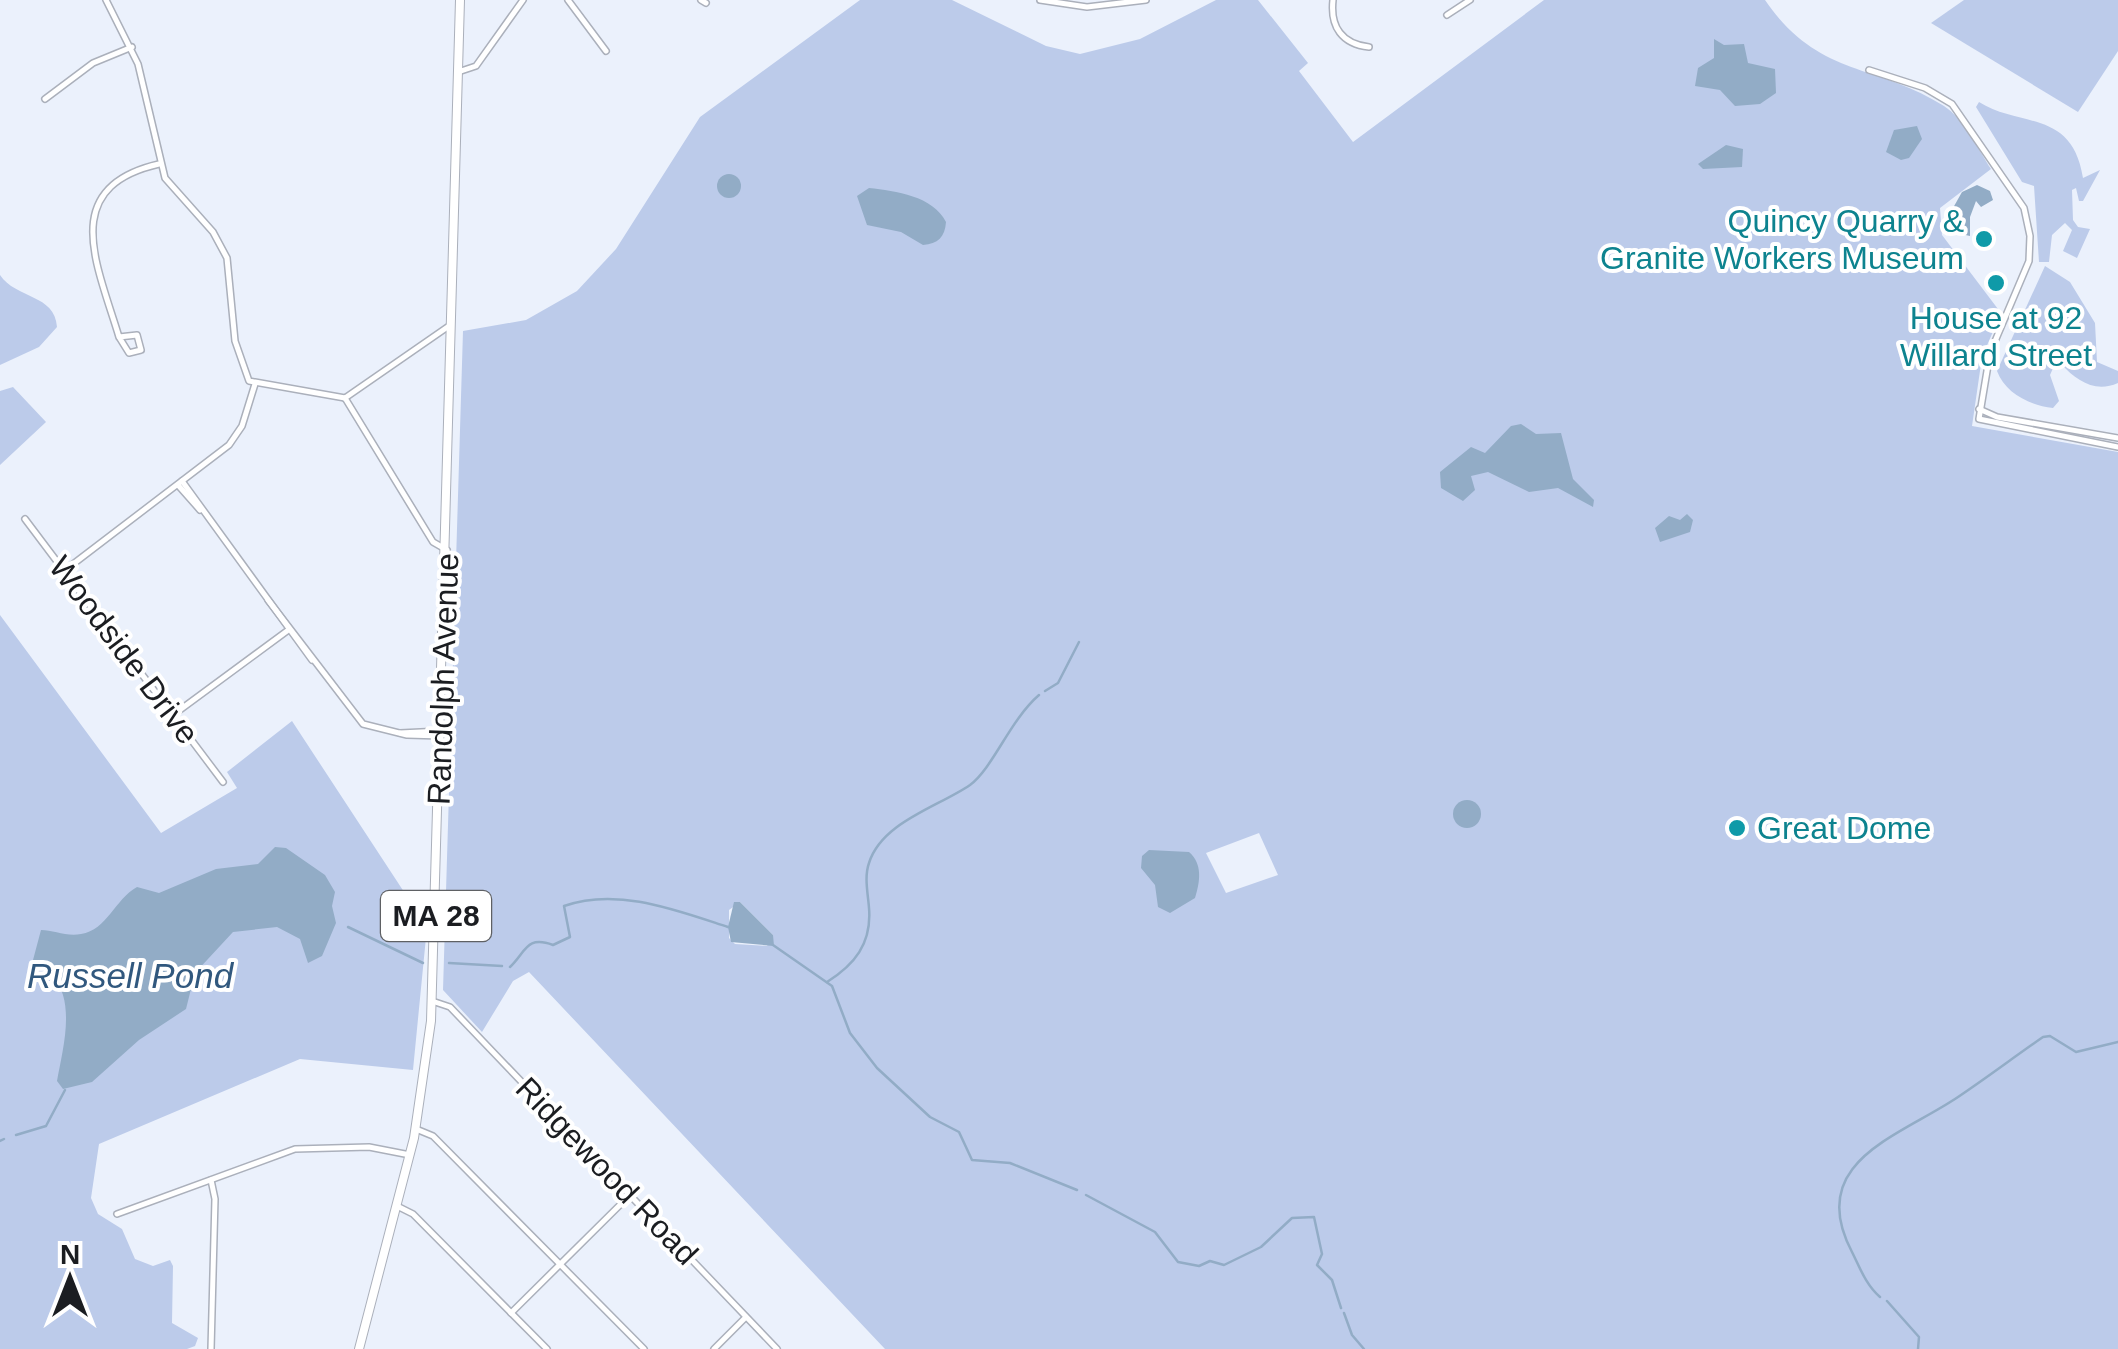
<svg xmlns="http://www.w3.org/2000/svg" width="2118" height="1349" font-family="Arial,sans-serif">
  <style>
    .green { fill: #bccbea; fill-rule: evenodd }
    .water { fill: #92acc6 }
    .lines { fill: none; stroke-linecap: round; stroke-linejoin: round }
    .stream { stroke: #92acc6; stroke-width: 2.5 }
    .street-casing { stroke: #abb0bb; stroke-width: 8 }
    .primary-casing { stroke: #abb0bb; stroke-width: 10 }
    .street { stroke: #fff; stroke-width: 5 }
    .primary { stroke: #fff; stroke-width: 8 }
    .culture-dot { fill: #0f9aa8; stroke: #fff; stroke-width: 4 }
    .labels { text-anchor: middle; stroke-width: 8; stroke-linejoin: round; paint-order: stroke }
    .shield { fill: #fff; stroke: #5f6164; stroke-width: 2.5 }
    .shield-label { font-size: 30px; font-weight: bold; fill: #1b1d21 }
    .culture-label { font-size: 32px; fill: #0d838f; stroke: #fff; text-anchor: end }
    .street-label { font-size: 32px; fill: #1b1d21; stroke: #fff }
    .water-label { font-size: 35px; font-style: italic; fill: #31587e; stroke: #fff }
  </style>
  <rect width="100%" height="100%" fill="#ebf1fc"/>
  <g class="green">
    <path d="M860 0H952L1046 46 1080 54 1140 39 1216 0H1258L1308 63 1299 71 1353 142 1544 0H1765C1818 78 1877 63 1944 106 1964 119 1978 149 1991 169L1940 208 1942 235 2001 313 1982 357 1972 426 2118 452V1349H885L529 972 513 981 482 1032 443 990 463 331 526 320 577 291 616 249 700 117ZM1259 833 1278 875 1226 893 1206 853ZM740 902 773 935 767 946 735 944 729 938V910Z"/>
    <path d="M1964 0H2118V51L2078 112 1931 23Z"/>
    <path d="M1979 102C2020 128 2072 109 2083 178L2100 170 2083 201H2079L2076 188 2072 190 2073 220 2078 227 2090 229 2077 258 2063 251 2072 230 2065 223 2052 235 2049 262H2039L2034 186 2022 182 1976 107Z"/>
    <path d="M2045 266 2070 282 2095 323 2097 362 2118 371V383C2095 393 2077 381 2061 364L2054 366 2050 375 2059 401 2053 408C2029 405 2005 393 1997 371Z"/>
    <path d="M0 275C16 299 55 294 57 327L39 347 0 365Z"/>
    <path d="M13 387 46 422 0 465V391Z"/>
    <path d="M0 615 161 833 237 788 227 772 292 721 427 927 413 1070 300 1059 99 1144 91 1198 98 1214 122 1229 135 1259 153 1266 170 1260 173 1266 172 1323 198 1338 195 1346 187 1349H0Z"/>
  </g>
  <g class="water">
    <path d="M1714 39 1724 45 1744 44 1748 63 1775 69 1776 93 1760 104 1735 106 1720 90 1695 86 1698 68 1714 58Z"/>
    <path d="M1917 126 1922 139 1909 158 1901 160 1886 152 1894 130Z"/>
    <path d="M1726 145 1743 149 1742 167 1703 169 1698 164Z"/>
    <circle cx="729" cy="186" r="12"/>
    <path d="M1977 185 1990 191 1993 200 1981 207 1976 201 1970 217V236L1948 231 1944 224 1962 192Z"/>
    <path d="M869 188C896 191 933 196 946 222 945 237 938 244 923 245L901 232 867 225 857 196Z"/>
    <path d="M1521 424 1536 434 1561 433 1573 479 1594 500 1593 507 1558 488 1529 492 1488 472 1471 476 1475 490 1463 501 1441 488 1440 472 1471 447 1485 453 1511 426Z"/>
    <path d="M1687 514 1693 520 1690 532 1660 542 1655 528 1669 516 1680 520Z"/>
    <circle cx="1467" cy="814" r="14"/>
    <path d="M275 847 286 848 325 875 335 892 332 906 336 923 322 956 308 963 300 939 277 927 233 932 195 973 186 1009 139 1040 92 1082 63 1089 57 1081C62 1052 77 1001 52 976 47 970 39 966 33 960L41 930C53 930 67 937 81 934 107 930 115 899 137 887L159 893 216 869 258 864Z"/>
    <path d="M1149 850 1189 852C1203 864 1200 882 1195 898L1170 913 1158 907 1155 885 1141 868 1142 856Z"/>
    <path d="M734 902H740L773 935 774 946 731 942 728 927Z"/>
  </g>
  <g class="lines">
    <g class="stream">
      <path d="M1045 691 1058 683 1079 642"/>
      <path d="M348 927 423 963"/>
      <path d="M773 945 832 986 850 1033 877 1068 930 1117 959 1132 972 1160 1010 1163 1077 1190"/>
      <path d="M449 963 502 966"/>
      <path d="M510 967C526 952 526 935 553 945L570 937 564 906C617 887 676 910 728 927"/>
      <path d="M827 982C854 965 872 944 869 908 868 894 864 877 869 863 882 822 938 807 970 785 993 768 1010 720 1039 695"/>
      <path d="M16 1135 46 1126 65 1090"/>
      <path d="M0 1141 4 1139"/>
      <path d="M1086 1195 1155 1232 1178 1262 1199 1266 1210 1261 1224 1265 1261 1247 1292 1218 1314 1217 1322 1254 1317 1265 1332 1280 1341 1308"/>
      <path d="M1880 1297C1866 1285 1860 1268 1852 1252 1805 1163 1897 1137 1955 1099 1985 1079 2014 1057 2043 1037L2050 1036 2076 1052 2118 1042"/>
      <path d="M1887 1301 1919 1337 1918 1349"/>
      <path d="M1344 1313 1352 1335 1364 1349"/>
    </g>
    <g class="street-casing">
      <g id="street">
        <path d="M106 0 138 64 165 178 213 232 227 258 235 341 249 381 345 398"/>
        <path d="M568 0 606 51"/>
        <path d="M701 0 706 3"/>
        <path d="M1040 0 1087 7 1146 0"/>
        <path d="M1333 0C1330 27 1342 44 1369 47"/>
        <path d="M1447 15 1470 0"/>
        <path d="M1869 70 1925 88 1952 104 2024 208 2030 236 2029 261 1990 353 1979 419 2118 447"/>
        <path d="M458 72 476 66 523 0"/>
        <path d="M45 99 93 63 132 47"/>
        <path d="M119 337 137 335 141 350 129 353 119 337C97 264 58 187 159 164"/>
        <path d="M345 398 433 542 447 550"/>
        <path d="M345 398 449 326"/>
        <path d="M1979 409 1997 417 2118 438"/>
        <path d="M182 481 312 660"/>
        <path d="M178 485 200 510"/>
        <path d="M25 519 223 782"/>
        <path d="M64 571 229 445 242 426 255 384"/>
        <path d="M268 600 363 724 407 735 441 736"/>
        <path d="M173 715 287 631"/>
        <path d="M400 733 441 731"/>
        <path d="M432 1001 450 1007 777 1349"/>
        <path d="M416 1129 433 1136 644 1349"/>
        <path d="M397 1206 413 1214 547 1349"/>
        <path d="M117 1214 295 1149 369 1147 410 1155"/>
        <path d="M511 1313 630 1195"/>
        <path d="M211 1349 215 1199 211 1180"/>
        <path d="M714 1349 746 1317"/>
      </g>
    </g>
    <g class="primary-casing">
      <path id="primary" d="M359 1349 414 1138 431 1021 460 0"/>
    </g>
    <use href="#street" class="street"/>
    <use href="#primary" class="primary"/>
  </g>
  <g class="culture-dot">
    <circle cx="1984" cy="239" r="10"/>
    <circle cx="1996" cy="283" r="10"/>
    <circle cx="1737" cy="828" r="10"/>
  </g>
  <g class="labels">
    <rect class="shield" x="381" y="891" width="110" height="50" rx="8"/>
    <g class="shield-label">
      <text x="436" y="926">MA 28</text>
    </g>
    <g class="culture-label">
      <text x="1964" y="232">Quincy Quarry &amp;<tspan x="1964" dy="37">Granite Workers Museum</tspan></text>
      <text x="1996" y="329" text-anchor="middle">House at 92<tspan x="1996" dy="37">Willard Street</tspan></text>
      <text x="1757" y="839" text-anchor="start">Great Dome</text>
    </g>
    <g class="street-label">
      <text transform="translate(124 650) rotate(53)" y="11">Woodside Drive</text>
      <text transform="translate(443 679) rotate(-88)" y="11">Randolph Avenue</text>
      <text transform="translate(607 1171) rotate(46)" y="11">Ridgewood Road</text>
    </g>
    <g class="water-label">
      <text x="130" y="988">Russell Pond</text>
    </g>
  </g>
  <g transform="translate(70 1279)" stroke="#ffffff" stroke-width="8" paint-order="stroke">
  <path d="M0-8L18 38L0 25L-18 38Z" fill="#1b1d21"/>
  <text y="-15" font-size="28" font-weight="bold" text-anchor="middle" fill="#1b1d21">N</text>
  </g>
</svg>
